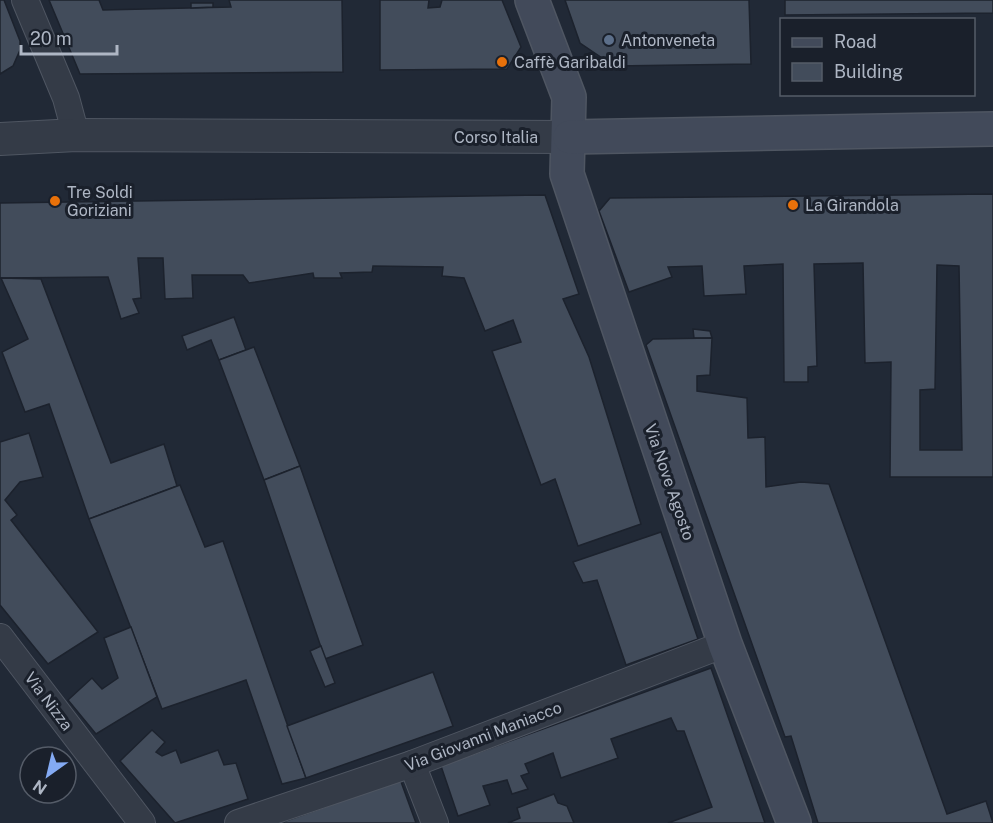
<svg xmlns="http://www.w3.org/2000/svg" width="993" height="823" font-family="'Public Sans',sans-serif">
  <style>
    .building { fill: #424c5b; stroke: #1c222d; stroke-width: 1.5; fill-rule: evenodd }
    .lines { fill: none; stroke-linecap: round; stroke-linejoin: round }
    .minor-casing { stroke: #4f5662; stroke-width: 28 }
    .tertiary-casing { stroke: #4f5662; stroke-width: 34 }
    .secondary-casing { stroke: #4f5662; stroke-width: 36 }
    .minor { stroke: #343b47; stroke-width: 26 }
    .tertiary { stroke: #343b47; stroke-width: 32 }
    .secondary { stroke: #424a5a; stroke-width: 33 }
    .service-dot { fill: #5c6f8a; stroke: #1a202b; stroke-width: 2 }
    .food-dot { fill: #e8710a; stroke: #1a202b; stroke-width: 2 }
    .labels { text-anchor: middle; stroke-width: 6; stroke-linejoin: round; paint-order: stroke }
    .poi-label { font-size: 16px; fill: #aeb6c4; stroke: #1a202b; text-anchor: start }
    .street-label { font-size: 16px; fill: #aeb6c4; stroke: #1a202b }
  </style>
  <rect width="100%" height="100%" fill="#212936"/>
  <g class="building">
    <path d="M0 0H4L20 41V50L13 66 0 74Z"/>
    <path d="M49 0H99L103 10 231 7 229 0H342L343 72 80 74Z"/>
    <path d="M380 0H429L428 8 440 7 442 0H502L521 47 507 69 380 70Z"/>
    <path d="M565 0H749L751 64 614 66 580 43Z"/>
    <path d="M785 0H993V13L785 15Z"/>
    <path d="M191 3H213V7L191 8Z"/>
    <path d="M993 194V477H890L891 362 865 363 863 263 814 264 817 366 808 367V382H784L783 264 744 266 746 294 704 296 702 266 668 267 672 277 629 292 599 211 610 198ZM937 265 959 266 962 450H920V390L935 389Z"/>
    <path d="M545 195 579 294 563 299 589 357 641 524 578 546 555 479 541 485 492 351 521 342 513 320 485 331 464 278 442 276 443 267 373 266 372 272 340 273 342 278H314L313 273 249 283 243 275H192L193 298 165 299 163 258H138L141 298 133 299 139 313 121 319 108 277 0 278V203Z"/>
    <path d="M1 278 41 279 111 463 164 444 177 486 89 519 49 404 25 412 2 352 28 339Z"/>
    <path d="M234 317 246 350 219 360 211 340 187 350 182 336Z"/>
    <path d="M693 329 710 331 712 338H694Z"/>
    <path d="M712 338 710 375 697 376V391L747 398 748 438 765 437 766 487 801 482 829 484 947 814 986 801 993 823H818L791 736 785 737 646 345 653 339Z"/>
    <path d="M254 347 300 466 264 480 219 360Z"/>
    <path d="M29 433 43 477 20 482 5 500 17 515 11 520 98 632 48 664 0 605V442Z"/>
    <path d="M300 466 363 645 325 659 264 480Z"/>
    <path d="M180 485 205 547 223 541 306 778 282 784 246 680 162 709 89 519Z"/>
    <path d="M661 532 698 639 626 665 597 580 583 583 573 562Z"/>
    <path d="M131 627 157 697 96 734 68 700 92 678 102 689 118 678 104 638Z"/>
    <path d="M321 646 335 683 325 687 310 651Z"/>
    <path d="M711 668 765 823H668L712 807 684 731H677L671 718 611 739 618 758 561 778 553 753 525 764 529 773 521 776 528 789 512 794 507 780 483 786 490 805 458 816 441 766Z"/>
    <path d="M433 672 453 726 306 778 287 726Z"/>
    <path d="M152 730 165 742 156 752 162 756 176 750 181 763 218 750 224 765 236 763 248 799 175 823 120 761Z"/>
    <path d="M400 779 416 823H280L325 807Z"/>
    <path d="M554 794 558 803 567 806 574 823H508L520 818 517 808Z"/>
  </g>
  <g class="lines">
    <g class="minor-casing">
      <g id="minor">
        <path d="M25 0 66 98 76 135"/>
        <path d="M0 637 142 823"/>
        <path d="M412 764 435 823"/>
        <path d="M238 823 412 764 725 644"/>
      </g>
    </g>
    <g class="tertiary-casing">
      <path id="tertiary" d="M0 139 76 135 570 137"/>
    </g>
    <g class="secondary-casing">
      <g id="secondary">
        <path d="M532 0 569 97 567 174 725 644 794 823"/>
        <path d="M570 137 993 129"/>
      </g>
    </g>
    <use href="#minor" class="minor"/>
    <use href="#tertiary" class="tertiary"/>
    <use href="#secondary" class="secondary"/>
  </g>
  <circle class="service-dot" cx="609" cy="40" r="6"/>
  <g class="food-dot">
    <circle cx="502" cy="62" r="6"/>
    <circle cx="55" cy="201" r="6"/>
    <circle cx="793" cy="205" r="6"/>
  </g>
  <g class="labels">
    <g class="poi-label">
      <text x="621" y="46">Antonveneta</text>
      <text x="514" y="68">Caffè Garibaldi</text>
      <text x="67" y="198">Tre Soldi<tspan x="67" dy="18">Goriziani</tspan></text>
      <text x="805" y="211">La Girandola</text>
    </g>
    <g class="street-label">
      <text x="496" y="143">Corso Italia</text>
      <text transform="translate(670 482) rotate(71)" y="6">Via Nove Agosto</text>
      <text transform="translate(49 701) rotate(53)" y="6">Via Nizza</text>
      <text transform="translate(483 736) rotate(-21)" y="6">Via Giovanni Maniacco</text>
    </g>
  </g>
  <rect x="780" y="18" width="195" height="78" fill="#1a202b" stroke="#555c68" stroke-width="1.5"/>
  <rect x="792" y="38" width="30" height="9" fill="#424a5a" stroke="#555c68" stroke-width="1.5"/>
  <text x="834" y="48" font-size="18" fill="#aeb6c4">Road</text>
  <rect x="792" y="63" width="30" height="18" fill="#424c5b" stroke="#555c68" stroke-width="1.5"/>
  <text x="834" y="78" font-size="18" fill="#aeb6c4">Building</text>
  <g transform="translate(48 775) rotate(214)"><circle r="28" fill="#1a202b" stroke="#555c68" stroke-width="1.5"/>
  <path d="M0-4.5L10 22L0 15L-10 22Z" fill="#84aaf3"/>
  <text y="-9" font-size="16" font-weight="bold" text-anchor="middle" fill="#aeb6c4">N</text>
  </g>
  <path d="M21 45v9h96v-9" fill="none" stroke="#aeb6c4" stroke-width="3"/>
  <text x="30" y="45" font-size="18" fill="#aeb6c4" stroke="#1a202b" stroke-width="4.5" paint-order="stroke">20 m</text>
</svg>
